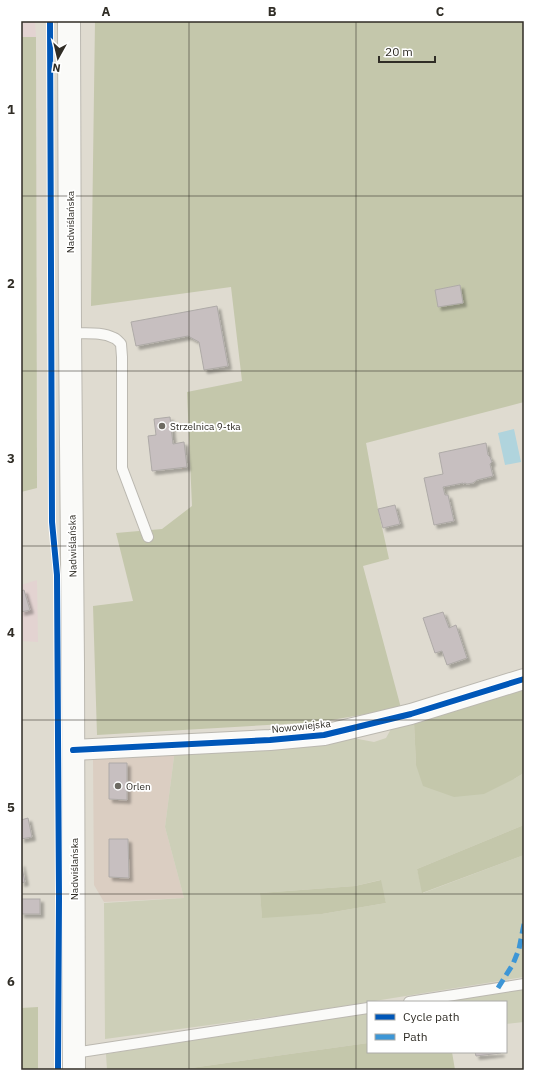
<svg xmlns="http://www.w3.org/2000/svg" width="545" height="1091" font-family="'IBM Plex Sans',sans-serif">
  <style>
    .commercial { fill: #dbcec2 }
    .industrial { fill: #e3d3d1 }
    .green { fill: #cdcfb8; fill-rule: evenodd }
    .forest { fill: #c4c7ab }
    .water { fill: #b0d4dd }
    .building { fill: #c7bfc0; stroke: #aeaaa7; filter: url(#shadow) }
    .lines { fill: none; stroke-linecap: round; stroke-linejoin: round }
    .service-casing { stroke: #bbb8b0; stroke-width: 12 }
    .minor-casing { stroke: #bbb8b0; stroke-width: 22 }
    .secondary-casing { stroke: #bbb8b0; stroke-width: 24 }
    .service { stroke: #fafaf8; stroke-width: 10 }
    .minor { stroke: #fafaf8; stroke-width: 20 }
    .secondary { stroke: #fafaf8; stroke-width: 22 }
    .quiet { stroke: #3d96d6; stroke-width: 5; stroke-dasharray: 10 5; stroke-linecap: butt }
    .cycleway-casing { stroke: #fff; stroke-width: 8 }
    .cycleway { stroke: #0057b8; stroke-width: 6 }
    .grid { fill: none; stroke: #302d26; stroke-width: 1; stroke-opacity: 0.55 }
    .poi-dot { fill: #6d6a62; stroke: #fff; stroke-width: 1.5 }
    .labels { text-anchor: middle; stroke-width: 3.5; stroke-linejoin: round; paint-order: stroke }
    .street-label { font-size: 10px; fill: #302d26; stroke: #fff }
    .poi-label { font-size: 10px; fill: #302d26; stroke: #fff; text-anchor: start }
    .neatline { fill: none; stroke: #302d26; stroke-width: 1.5 }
    .grid-label { font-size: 13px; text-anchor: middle; font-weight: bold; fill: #302d26 }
  </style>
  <defs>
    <filter id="shadow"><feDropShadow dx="3.5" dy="3.5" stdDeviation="1" flood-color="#0004"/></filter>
  </defs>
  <rect width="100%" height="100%" fill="#dfdbd0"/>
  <path class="commercial" d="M175 749 165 827 184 898 104 902 94 885 93 756Z"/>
  <g class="industrial">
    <path d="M21 22H35L36 37H21Z"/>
    <path d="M37 580 38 642 21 641V585Z"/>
  </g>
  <g class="green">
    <path d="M414 722 416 765 514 779 524 773V825L417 869 423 893 524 855V977L306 1012 105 1039 104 903 184 898 165 827 175 749 353 738 374 742 386 738 391 729ZM380 880 386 903 322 914 262 917 260 893 355 886Z"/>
    <path d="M524 989V1022L506 1024V1002H440Z"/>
    <path d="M368 1013V1043L177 1070H107L106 1054Z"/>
  </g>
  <g class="forest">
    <path d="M95 21H524V402L366 443 378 509 389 559 363 566 401 708 320 722 97 735 93 606 133 601 116 533 162 529 192 506 187 392 242 381 231 287 91 306Z"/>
    <path d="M21 37H36L37 488 21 492Z"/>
    <path d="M524 687V773L514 779 484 794 454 797 423 786 416 765 414 722Z"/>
    <path d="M524 825V855L422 893 417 869Z"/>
    <path d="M381 880 386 903 322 914 262 918 260 893 355 886Z"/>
    <path d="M38 1007V1070H21V1008Z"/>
    <path d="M368 1043V1052H452L455 1070H177Z"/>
  </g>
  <path class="water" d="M514 429 521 462 505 465 498 433Z"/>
  <g class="building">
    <path d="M460 285 463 303 438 307 435 290Z"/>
    <path d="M217 306 228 366 204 370 199 342 188 336 136 346 131 322Z"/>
    <path d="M170 417 173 444 184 442 187 467 152 471 148 436 156 435 154 419Z"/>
    <path d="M486 443 488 455 490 457 492 462 490 464 493 476 477 480 473 483 467 484 465 483 463 484V483L443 487 445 495H448L454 521 434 525 424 478 443 474 439 453Z"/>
    <path d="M395 505 400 524 383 528 378 509Z"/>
    <path d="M24 590 30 610 21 612V591Z"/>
    <path d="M443 612 449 628 456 625 467 658 447 665 442 651 435 653 423 618Z"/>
    <path d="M109 763H127V800L109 799Z"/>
    <path d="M28 818 32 837 21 839V820Z"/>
    <path d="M109 839H128L129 878 109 877Z"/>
    <path d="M21 863 25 882 21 883Z"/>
    <rect x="21" y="899" width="19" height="15"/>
    <path d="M475 1052H501V1053L476 1056Z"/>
  </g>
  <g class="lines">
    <g class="service-casing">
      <g id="service">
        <path d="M70 333C84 334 101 331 114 338 117 339 119 342 121 344L122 357V468L148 537"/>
        <path d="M409 1002 524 984"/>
        <path d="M74 1053 368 1008"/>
      </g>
    </g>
    <g class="minor-casing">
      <path id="minor" d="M73 750 270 740 324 735 411 714 524 679"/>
    </g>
    <g class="secondary-casing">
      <path id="secondary" d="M69 21 70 333 73 664 74 1070"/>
    </g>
    <use href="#service" class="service"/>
    <use href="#minor" class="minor"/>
    <use href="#secondary" class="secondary"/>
    <path class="quiet" d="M498 988 513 964 519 949 524 924"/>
    <g class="cycleway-casing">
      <g id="cycleway">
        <path d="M50 21 52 522 57 575 59 898 58 1070"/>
        <path d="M73 750 270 740 324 735 411 714 524 679"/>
      </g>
    </g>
    <use href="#cycleway" class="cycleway"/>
  </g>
  <path class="grid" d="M189 21V1070M356 21V1070M21 196H524M21 371H524M21 546H524M21 720H524M21 894H524"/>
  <g class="poi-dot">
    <circle cx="162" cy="426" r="4"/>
    <circle cx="118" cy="786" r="4"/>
  </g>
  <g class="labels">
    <g class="street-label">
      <text transform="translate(70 222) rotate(-90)" y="4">Nadwiślańska</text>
      <text transform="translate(72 546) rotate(-91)" y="4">Nadwiślańska</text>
      <text transform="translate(301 726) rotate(-6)" y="4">Nowowiejska</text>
      <text transform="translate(74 869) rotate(-90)" y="4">Nadwiślańska</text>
    </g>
    <g class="poi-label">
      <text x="170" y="430">Strzelnica 9-tka</text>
      <text x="126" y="790">Orlen</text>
    </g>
  </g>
  <rect width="545" height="1091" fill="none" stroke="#ffffff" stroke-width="44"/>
  <rect x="367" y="1001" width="140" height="52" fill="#ffffff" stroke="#acaba8"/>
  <rect x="375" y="1014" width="20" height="6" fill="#0057b8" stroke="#acaba8"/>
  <text x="403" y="1021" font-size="12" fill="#302d26">Cycle path</text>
  <rect x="375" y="1034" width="20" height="6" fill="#3d96d6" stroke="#acaba8"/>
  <text x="403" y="1041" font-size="12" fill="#302d26">Path</text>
  <g transform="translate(58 58) rotate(188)" stroke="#ffffff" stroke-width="3" paint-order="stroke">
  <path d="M0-3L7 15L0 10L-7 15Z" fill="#302d26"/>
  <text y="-6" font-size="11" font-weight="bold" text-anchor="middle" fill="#302d26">N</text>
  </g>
  <path d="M379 56v6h56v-6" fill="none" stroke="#302d26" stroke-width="2"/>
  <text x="385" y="56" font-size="12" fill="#302d26" stroke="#ffffff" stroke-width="3" paint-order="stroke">20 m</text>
  <rect x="22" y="22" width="501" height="1047" class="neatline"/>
  <g class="grid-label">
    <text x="106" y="16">A</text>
    <text x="272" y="16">B</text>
    <text x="440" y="16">C</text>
    <text x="11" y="114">1</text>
    <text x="11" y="288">2</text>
    <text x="11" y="463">3</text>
    <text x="11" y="637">4</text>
    <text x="11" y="812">5</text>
    <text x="11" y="986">6</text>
  </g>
</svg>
